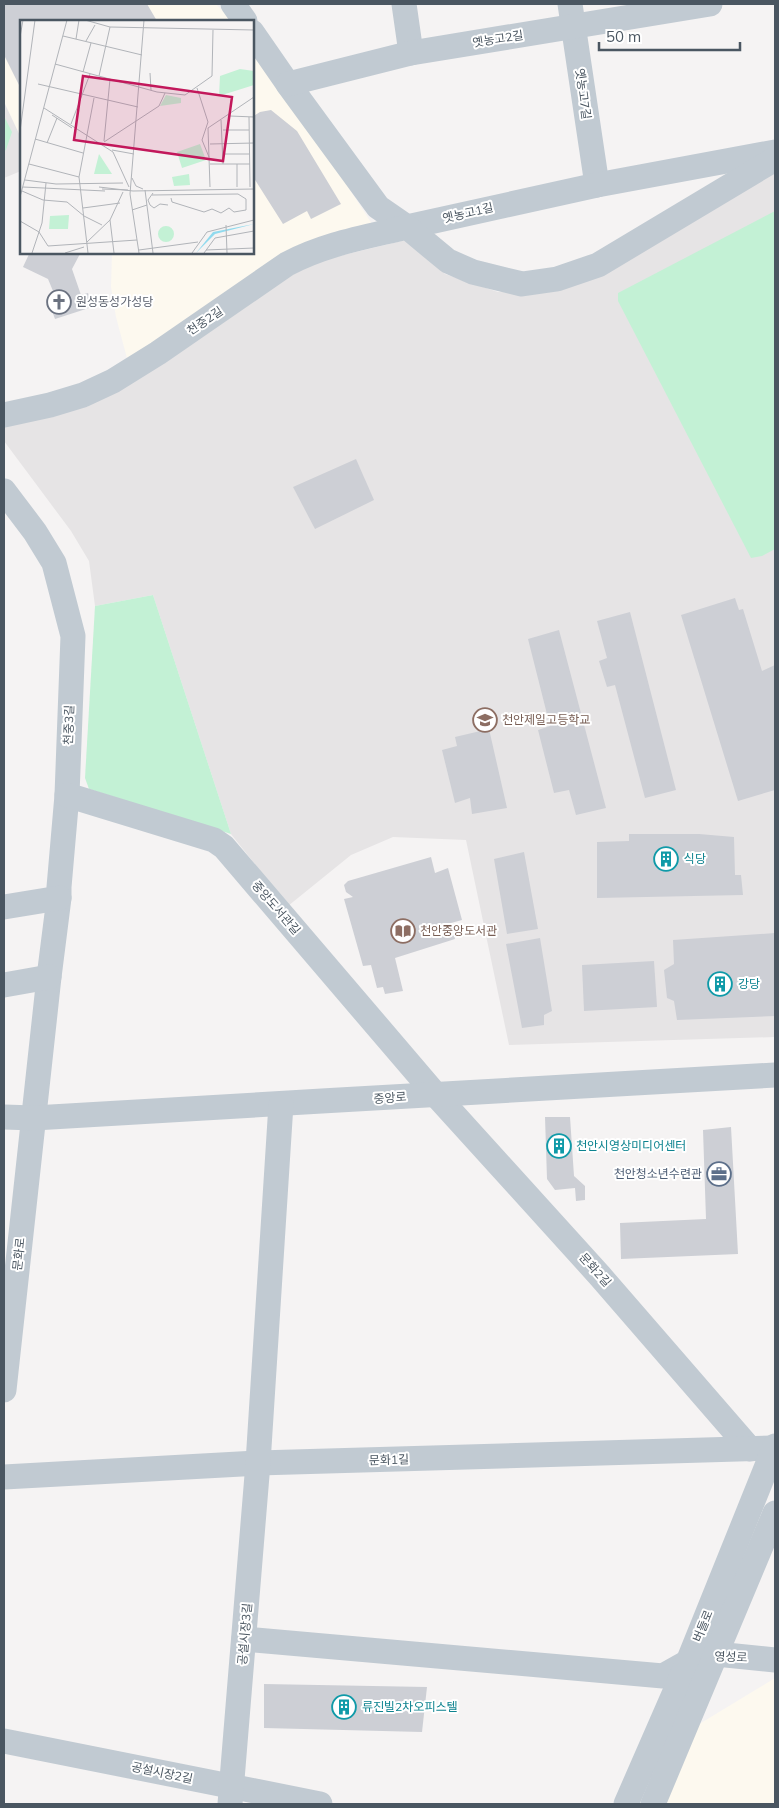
<svg xmlns="http://www.w3.org/2000/svg" width="779" height="1808" font-family="Mulish,'Noto Sans KR',sans-serif">
  <style>
    .commercial { fill: #fdf9ef }
    .education { fill: #e6e4e5 }
    .green { fill: #c3f1d5 }
    .building { fill: #cdcfd5 }
    .lines { fill: none; stroke-linecap: round; stroke-linejoin: round }
    .minor { stroke: #c1cad2; stroke-width: 25 }
    .labels { text-anchor: middle; stroke-width: 4; stroke-linejoin: round; paint-order: stroke }
    .street-label { font-size: 12px; fill: #4a5661; stroke: #fff }
    .worship-label { font-size: 12px; fill: #5b616d; stroke: #fff; text-anchor: start }
    .education-label { font-size: 12px; fill: #785e54; stroke: #fff; text-anchor: start }
    .culture-label { font-size: 12px; fill: #0d838f; stroke: #fff; text-anchor: start }
    .service-label { font-size: 12px; fill: #4e5e75; stroke: #fff; text-anchor: end }
    .inset-road { fill: none; stroke: #b1b4b9; stroke-width: 1 }
    .view { fill: #c2185b; fill-opacity: 0.15; stroke: #c2185b; stroke-width: 2.5 }
    .inset-edge { fill: none; stroke: #4a5661; stroke-width: 2.5 }
  </style>
  <rect width="100%" height="100%" fill="#f5f3f3"/>
  <g class="commercial">
    <path d="M4 4H216L232 21H21V138L4 102Z"/>
    <path d="M253 45 266 60 372 224 128 362 116 317 111 287 112 253 252 252Z"/>
    <path d="M775 1678V1804H662L696 1726Z"/>
  </g>
  <g class="education">
    <path d="M4 102 21 138V171L4 178Z"/>
    <path d="M775 170V1037L509 1045 466 840 393 837 351 855 288 906 231 834 153 595 95 606 89 561 71 531 4 441V420L27 416 306 264 410 239 445 274 498 292 545 293Z"/>
  </g>
  <g class="green">
    <path d="M4 116 12 132 6 150 4 151Z"/>
    <path d="M775 211V549L762 556 751 558 618 301V293Z"/>
    <path d="M153 595 231 834 89 789 85 778 95 606Z"/>
  </g>
  <g class="building">
    <path d="M4 4H147L157 21H21V89L4 55Z"/>
    <path d="M271 110 297 131 341 204 311 219 307 211 283 224 252 175V117L260 112Z"/>
    <path d="M30 252H81L72 269 81 295 88 293 92 307 55 319 50 305 58 303 48 279 23 267Z"/>
    <path d="M356 459 374 500 315 529 293 487Z"/>
    <path d="M735 598 739 610 743 609 762 671 775 665V790L738 801 681 615Z"/>
    <path d="M630 612 676 790 645 798 615 685 607 687 599 661 607 658 597 621Z"/>
    <path d="M559 630 606 808 576 815 569 790 554 793 538 730 550 726 528 639Z"/>
    <path d="M489 729 507 808 472 814 470 798 455 803 442 750 457 746 455 737Z"/>
    <path d="M629 834H699L734 837 735 875H741L743 895 597 898V842L629 841Z"/>
    <path d="M524 852 538 929 507 934 494 859Z"/>
    <path d="M431 857 435 873 448 868 462 920 451 923 455 939 395 958 403 991 385 994 383 987 377 988 371 965 363 966 344 899 353 897 346 892 344 885 348 881Z"/>
    <path d="M775 933V1016L677 1020 674 1001 667 998 664 970 674 964 673 940Z"/>
    <path d="M540 938 552 1011 544 1015V1025L522 1028 506 944Z"/>
    <path d="M654 961 657 1007 584 1011 582 965Z"/>
    <path d="M545 1117H570L574 1176 585 1186V1200L576 1201 575 1188 555 1190 547 1179Z"/>
    <path d="M731 1127 738 1254 621 1259 620 1223 706 1219 703 1130Z"/>
    <path d="M264 1684 427 1687 422 1732 264 1728Z"/>
  </g>
  <g class="lines">
    <g class="minor">
      <path d="M233 4 245 21"/>
      <path d="M404 4 411 53"/>
      <path d="M570 4 597 185"/>
      <path d="M252 32 288 84 378 207 407 227 597 185 775 152"/>
      <path d="M288 84 411 53 710 4"/>
      <path d="M4 415 50 405 83 395 113 381 158 353 287 264C324 244 366 237 407 227L448 261 473 272 522 284 557 279 598 265 775 159"/>
      <path d="M4 491 35 532 54 563 73 636 67 795 59 887V898L49 977 4 1390"/>
      <path d="M67 795 214 840 224 847 436 1095 600 1276 750 1449"/>
      <path d="M4 907 59 898"/>
      <path d="M4 985 49 977"/>
      <path d="M4 1117 34 1118C281 1104 528 1088 775 1075"/>
      <path d="M4 1477 258 1463 774 1448"/>
      <path d="M244 1639 663 1676 688 1662 716 1654 775 1660"/>
      <path d="M4 1741 320 1804"/>
      <path d="M230 1804 258 1463 281 1104"/>
      <path d="M626 1804 688 1662 775 1446"/>
      <path d="M653 1804 775 1513"/>
    </g>
  </g>
  <defs>
    <g id="church-ring" transform="scale(1.25)"><circle r="9.5" fill="#fff" stroke="#6b7280" stroke-width="1.5"/><path d="M-1.2-6h2.4v3.5h3.3v2.4h-3.3V6h-2.4V-.1h-3.3v-2.4h3.3Z" fill="#6b7280"/></g>
    <g id="school-ring" transform="scale(1.25)"><circle r="9.5" fill="#fff" stroke="#8d6e63" stroke-width="1.5"/><path d="M0-5L7-2L0 1L-7-2ZM-4 1L0 2.5L4 1V4Q0 6-4 4Z" fill="#8d6e63"/></g>
    <g id="building-ring" transform="scale(1.25)"><circle r="9.5" fill="#fff" stroke="#0f9aa8" stroke-width="1.5"/><path d="M-4-6H4V6H1V3H-1V6H-4ZM-2.5-4.3h1.7v1.8h-1.7ZM.8-4.3h1.7v1.8H.8ZM-2.5-1h1.7V.8h-1.7ZM.8-1h1.7V.8H.8Z" fill="#0f9aa8"/></g>
    <g id="library-ring" transform="scale(1.25)"><circle r="9.5" fill="#fff" stroke="#8d6e63" stroke-width="1.5"/><path d="M-6-4Q-3-5.5-.7-3.5V5Q-3 3-6 4ZM6-4Q3-5.5 .7-3.5V5Q3 3 6 4Z" fill="#8d6e63"/></g>
    <g id="office-ring" transform="scale(1.25)"><circle r="9.5" fill="#fff" stroke="#5c6f8a" stroke-width="1.5"/><path d="M-6-3h4V-5.5h4V-3h4V5H-6ZM-1-4.5V-3h2v-1.5ZM-6 0V1H6V0Z" fill="#5c6f8a"/></g>
  </defs>
  <g fill-rule="evenodd">
    <use href="#church-ring" x="59" y="302"/>
    <use href="#school-ring" x="485" y="720"/>
    <use href="#building-ring" x="666" y="859"/>
    <use href="#library-ring" x="403" y="931"/>
    <use href="#building-ring" x="720" y="984"/>
    <use href="#building-ring" x="559" y="1146"/>
    <use href="#office-ring" x="719" y="1174"/>
    <use href="#building-ring" x="344" y="1707"/>
  </g>
  <g class="labels">
    <g class="street-label">
      <text transform="translate(498 39) rotate(-9)" y="4">옛농고2길</text>
      <text transform="translate(583 94) rotate(82)" y="4">옛농고7길</text>
      <text transform="translate(468 213) rotate(-13)" y="4">옛농고1길</text>
      <text transform="translate(205 321) rotate(-34)" y="4">천중2길</text>
      <text transform="translate(69 725) rotate(-88)" y="4">천중3길</text>
      <text transform="translate(276 908) rotate(49)" y="4">중앙도서관길</text>
      <text transform="translate(390 1098) rotate(-4)" y="4">중앙로</text>
      <text transform="translate(19 1254) rotate(-84)" y="4">문화로</text>
      <text transform="translate(595 1270) rotate(48)" y="4">문화2길</text>
      <text transform="translate(389 1460) rotate(-2)" y="4">문화1길</text>
      <text transform="translate(703 1626) rotate(-68)" y="4">버들로</text>
      <text transform="translate(245 1634) rotate(-85)" y="4">공설시장3길</text>
      <text transform="translate(731 1657) rotate(2)" y="4">영성로</text>
      <text transform="translate(162 1773) rotate(12)" y="4">공설시장2길</text>
    </g>
    <g class="worship-label">
      <text x="76" y="306">원성동성가성당</text>
    </g>
    <g class="education-label">
      <text x="502" y="724">천안제일고등학교</text>
      <text x="420" y="935">천안중앙도서관</text>
    </g>
    <g class="culture-label">
      <text x="684" y="863">식당</text>
      <text x="738" y="988">강당</text>
      <text x="576" y="1150">천안시영상미디어센터</text>
      <text x="362" y="1711">류진빌2차오피스텔</text>
    </g>
    <g class="service-label">
      <text x="702" y="1178">천안청소년수련관</text>
    </g>
  </g>
  <g transform="translate(20 20)">
    <rect width="234" height="234" fill="#f5f3f3"/>
    <path d="M220 49 234 51V65L199 76 200 56ZM146 75 161 78V83L140 86ZM180 124 186 140 162 148 157 132ZM79 134 92 154H74ZM169 154 170 165 154 166 152 157ZM49 195 48 209H29L30 196ZM138 214a8 8 0 1 1 16 0a8 8 0 1 1-16 0Z" fill="#c3f1d5"/>
    <path d="M234 204 195 214 176 233 193 212Z" fill="#90daee"/>
    <path class="inset-road" d="M65 0 90 7 234 10M43 16 122 35M0 17 3 0M56 19 59 0M66 21 75 5M35 44 137 72 165 75 192 56 193 10M63 52 71 23M130 53 131 70M79 56 90 7M18 64 118 87M177 68 188 102 182 120 189 137M24 88 93 132 109 167M32 95 52 108M210 96 234 97M229 97 230 167M201 100 203 144M51 104 70 54M203 110H229M0 111 15 0M15 119 63 133M84 121 90 59M84 122 139 86 145 73M27 123 37 98M190 124 234 123M92 130 114 134M203 134H230M9 144 59 157M190 144H230M217 144V167M112 158 116 166 123 169M5 160 36 164 103 163M3 167 85 171M79 167 113 171 234 169M190 167 188 108 234 77M82 169 108 170M125 170 133 233M2 171 23 180 47 182 64 196 82 205M133 173 128 180 130 185 134 188 140 184 148 185M132 175 218 174 226 179V190L214 192 209 188 201 193 192 189 184 192 152 182 151 178M0 177 47 0M63 188 100 183M112 190 127 185M90 200 94 233M0 201 19 212 28 226 117 220M206 205 207 233M67 222 90 200 103 172M119 230 178 222M186 230 234 228M12 233 22 203 26 163M45 233 64 227M68 233 59 157 74 78M119 233 110 174 124 0M172 233 187 212 234 200M184 233 195 218 234 211"/>
    <path class="view" d="M63 56 212 77 203 141 54 120Z"/>
    <rect width="234" height="234" class="inset-edge"/>
  </g>
  <rect width="779" height="1808" fill="none" stroke="#4a5661" stroke-width="10"/>
  <path d="M599 42v8h141v-8" fill="none" stroke="#4a5661" stroke-width="2.5"/>
  <text x="606" y="42" font-size="15" fill="#4a5661" stroke="#ffffff" stroke-width="4" paint-order="stroke">50 m</text>
</svg>
